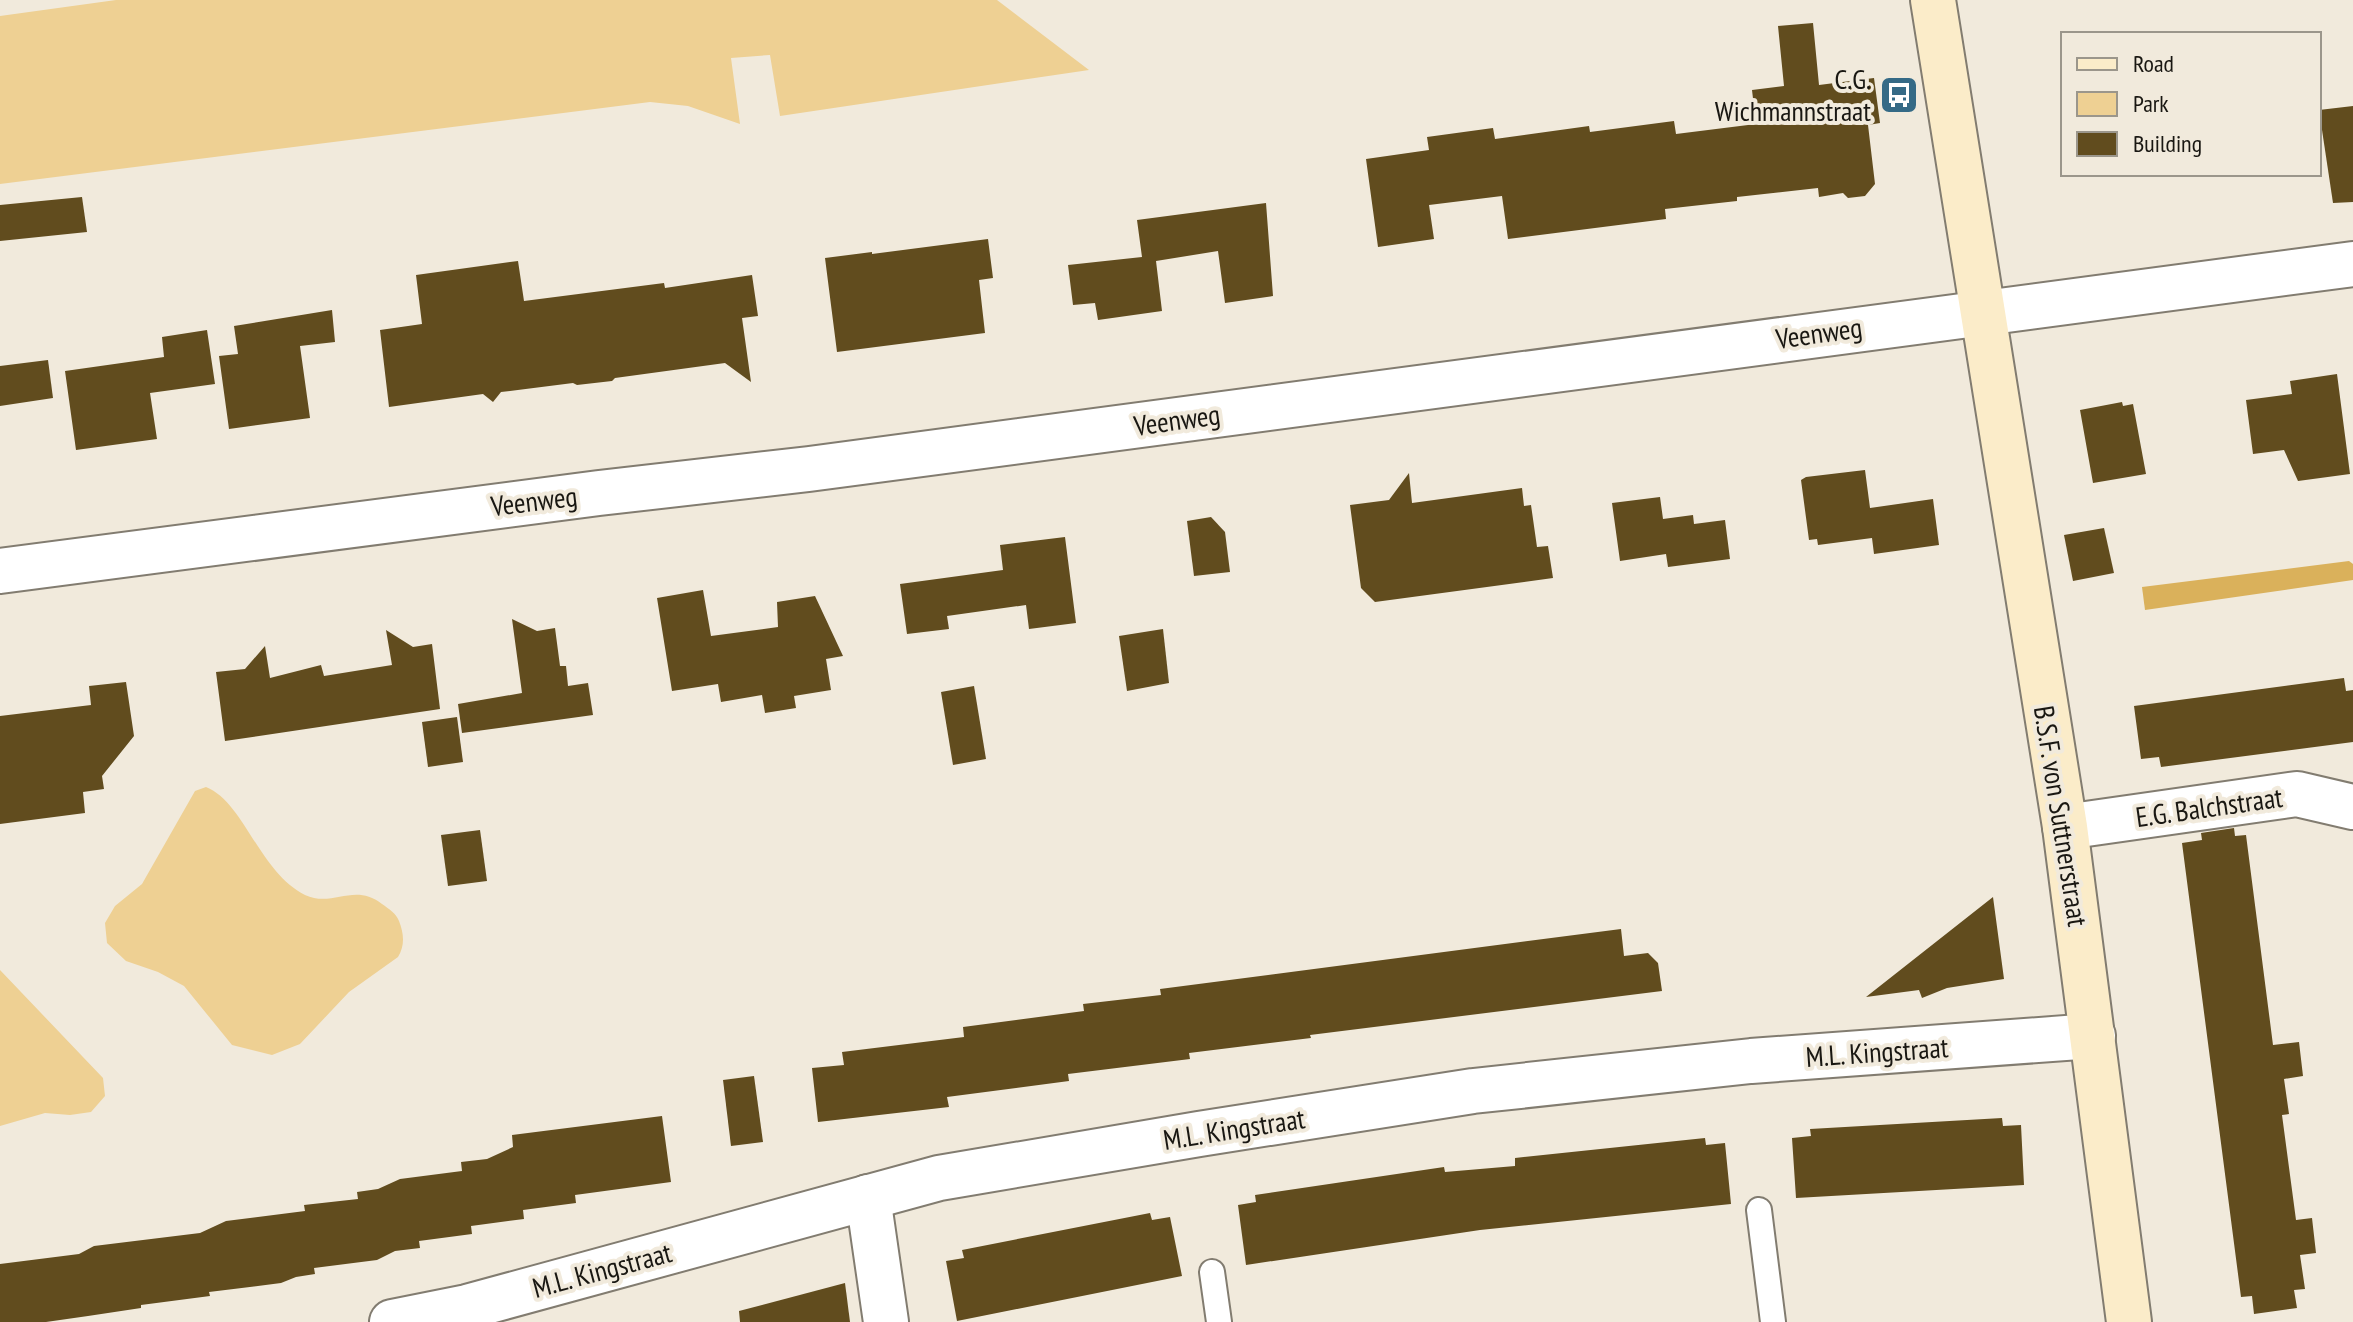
<svg xmlns="http://www.w3.org/2000/svg" width="2353" height="1322" font-family="'PT Sans Narrow',sans-serif">
  <style>
    .green { fill: #eed093 }
    .water { fill: #dab15b }
    .building { fill: #614c1e }
    .lines { fill: none; stroke-linecap: round; stroke-linejoin: round }
    .lane-casing { stroke: #827c70; stroke-width: 28 }
    .street-casing { stroke: #827c70; stroke-width: 48 }
    .secondary-casing { stroke: #827c70; stroke-width: 48 }
    .lane { stroke: #fff; stroke-width: 24 }
    .street { stroke: #fff; stroke-width: 44 }
    .secondary { stroke: #fbecc9; stroke-width: 44 }
    .labels { text-anchor: middle; stroke-width: 8; stroke-linejoin: round; paint-order: stroke }
    .poi-label { font-size: 28px; fill: #191712; stroke: #f1eadc; text-anchor: end }
    .street-label { font-size: 28px; fill: #191712; stroke: #f1eadc }
  </style>
  <rect width="100%" height="100%" fill="#f1eadc"/>
  <g class="green">
    <path d="M116 0H997L1089 70 780 116 770 55 731 58 740 124 688 106 650 102 0 184V16Z"/>
    <path d="M206 787C244 802 259 872 305 895 333 908 354 882 382 904 389 909 396 913 399 921 404 934 405 945 398 957L349 992 300 1044 272 1055 232 1045 184 986 158 972 126 961 107 943 105 923 115 906 142 884 195 791Z"/>
    <path d="M0 970 103 1078 105 1096 91 1112 70 1115 45 1113 0 1126Z"/>
  </g>
  <path class="water" d="M2349 561 2353 564V580L2145 610 2142 587Z"/>
  <g class="building">
    <path d="M1813 23 1819 85 1874 78 1880 123 1868 125 1875 184 1865 196 1848 198 1843 193 1819 197 1818 188 1737 197V201L1665 209 1666 219 1508 239 1502 196 1429 205 1434 239 1378 247 1366 159 1429 150 1427 137 1493 128 1495 139 1589 126 1590 132 1674 121 1676 134 1756 124 1752 90 1784 86 1778 26Z"/>
    <path d="M2353 106V202L2333 203 2319 110Z"/>
    <path d="M82 197 87 232 0 241V205Z"/>
    <path d="M1266 203 1273 296 1225 303 1218 251 1156 261 1162 311 1098 320 1095 303 1073 305 1068 265 1142 257 1137 220Z"/>
    <path d="M988 239 993 278 979 280 985 333 837 352 825 258 872 252V254Z"/>
    <path d="M518 261 524 301 664 283 665 288 752 275 758 316 742 318 751 382 725 363 615 378 612 381 577 385 573 383 501 392 493 402 483 394 389 407 380 330 422 324 416 275Z"/>
    <path d="M332 310 335 342 300 346 310 418 229 429 219 356 238 354 234 326Z"/>
    <path d="M207 330 215 384 150 393 157 439 76 450 65 371 164 357 162 337Z"/>
    <path d="M48 360 53 398 0 406V366Z"/>
    <path d="M2337 374 2350 474 2298 481 2284 450 2253 454 2246 400 2292 394 2290 381Z"/>
    <path d="M2122 402 2123 406 2133 404 2146 474 2093 483 2080 410Z"/>
    <path d="M1865 470 1870 508 1933 499 1939 545 1874 554 1872 538 1818 545 1817 539 1809 540 1801 480 1806 477Z"/>
    <path d="M1409 473 1412 503 1522 488 1524 506 1531 505 1537 547 1548 546 1553 578 1375 602 1361 588 1350 505 1389 500Z"/>
    <path d="M1660 497 1663 519 1693 515 1694 524 1725 520 1730 559 1668 567 1666 554 1620 561 1612 503Z"/>
    <path d="M1211 517 1225 532 1230 572 1194 576 1187 521Z"/>
    <path d="M2104 528 2114 573 2073 581 2064 535Z"/>
    <path d="M1065 537 1076 623 1029 629 1026 605 947 616 949 629 907 634 900 584 1003 570 1000 545Z"/>
    <path d="M703 590 711 636 778 627 777 602 815 596 843 656 826 659 831 690 794 696 796 708 765 713 762 695 721 702 718 684 672 691 657 598Z"/>
    <path d="M512 619 537 631 555 628 560 666H566L568 686 588 683 593 715 462 733 458 704 522 693Z"/>
    <path d="M1163 629 1169 683 1127 691 1119 636Z"/>
    <path d="M386 630 413 647 432 644 440 709 225 741 216 672 245 669 265 646 270 678 321 665 324 676 392 665Z"/>
    <path d="M2344 678 2346 691 2353 690V742L2161 767 2159 757 2141 759 2134 706Z"/>
    <path d="M126 682 134 736 102 776 104 789 83 792 85 813 0 824V716L91 705 89 686Z"/>
    <path d="M974 686 986 759 953 765 941 692Z"/>
    <path d="M457 717 463 762 428 767 422 722Z"/>
    <path d="M2234 828 2235 836 2246 835 2273 1045 2299 1042 2303 1076 2284 1079 2289 1114 2282 1115 2296 1220 2312 1218 2316 1253 2300 1255 2305 1289 2294 1290 2297 1308 2254 1314 2252 1296 2241 1297 2182 843 2202 840 2201 833Z"/>
    <path d="M480 830 487 881 448 886 441 835Z"/>
    <path d="M1993 897 2004 979 1947 988 1922 998 1919 990 1866 997Z"/>
    <path d="M1621 929 1624 956 1648 953 1658 963 1662 991 1310 1035 1311 1038 1189 1053 1190 1059 1068 1074 1069 1081 947 1097 949 1107 818 1122 812 1068 844 1065 842 1052 964 1037 963 1027 1084 1011 1083 1004 1161 995 1160 989Z"/>
    <path d="M754 1076 763 1142 731 1146 723 1080Z"/>
    <path d="M662 1116 671 1182 575 1195 576 1203 523 1210 524 1219 471 1226 472 1234 419 1241 420 1248 395 1251 377 1260 314 1268 315 1274 296 1277 281 1283 209 1292 210 1296 141 1305V1308L88 1316 46 1322H0V1264L79 1254 94 1246 200 1233 226 1221 305 1211 304 1205 358 1199 357 1192 378 1189 400 1179 462 1171 461 1162 487 1159 513 1147 512 1135Z"/>
    <path d="M2002 1118 2003 1126 2021 1125 2024 1185 1796 1198 1792 1138 1811 1136 1810 1129Z"/>
    <path d="M1705 1138 1706 1145 1725 1143 1731 1204 1480 1230 1246 1265 1238 1205 1256 1202 1255 1195 1444 1167 1445 1172 1515 1166V1158Z"/>
    <path d="M1150 1213 1152 1220 1170 1217 1182 1276 957 1321 946 1261 964 1258 962 1250Z"/>
    <path d="M845 1283 850 1322H740L739 1311Z"/>
  </g>
  <g class="lines">
    <g class="lane-casing">
      <g id="lane">
        <path d="M1759 1210 1773 1322"/>
        <path d="M1212 1272 1219 1322"/>
      </g>
    </g>
    <g class="street-casing">
      <g id="street">
        <path d="M0 571 599 493 809 469 2353 264"/>
        <path d="M2065 827 2297 794 2353 807"/>
        <path d="M868 1197 886 1322"/>
        <path d="M392 1322 467 1307 939 1178 1199 1134 1473 1091 1751 1061 2093 1036"/>
      </g>
    </g>
    <g class="secondary-casing">
      <path id="secondary" d="M1933 0 2065 827 2129 1322"/>
    </g>
    <use href="#lane" class="lane"/>
    <use href="#street" class="street"/>
    <use href="#secondary" class="secondary"/>
  </g>
  <defs>
    <g id="bus-square" transform="scale(2)"><rect x="-9" y="-9" width="18" height="18" rx="4" fill="#356a86" stroke="#f1eadc"/><path d="M-5-6H5V4H4V6H2V4H-2V6H-4V4H-5ZM-3.5-4V0h7V-4ZM-3.5 1.2v1.5H-2V1.2ZM2 1.2v1.5H3.5V1.2Z" fill="#fff"/></g>
  </defs>
  <g fill-rule="evenodd">
    <use href="#bus-square" x="1899" y="95"/>
  </g>
  <g class="labels">
    <g class="poi-label">
      <text x="1871" y="89">C.G.<tspan x="1871" dy="32">Wichmannstraat</tspan></text>
    </g>
    <g class="street-label">
      <text transform="translate(1819 333) rotate(-8)" y="10">Veenweg</text>
      <text transform="translate(1177 420) rotate(-8)" y="10">Veenweg</text>
      <text transform="translate(534 501) rotate(-7)" y="10">Veenweg</text>
      <text transform="translate(2209 807) rotate(-8)" y="10">E.G. Balchstraat</text>
      <text transform="translate(2061 816) rotate(81)" y="10">B.S.F. von Suttnerstraat</text>
      <text transform="translate(1877 1052) rotate(-4)" y="10">M.L. Kingstraat</text>
      <text transform="translate(1234 1129) rotate(-9)" y="10">M.L. Kingstraat</text>
      <text transform="translate(602 1270) rotate(-15)" y="10">M.L. Kingstraat</text>
    </g>
  </g>
  <rect x="2061" y="32" width="260" height="144" fill="#f1eadc" stroke="#9b968b" stroke-width="2"/>
  <rect x="2077" y="58" width="40" height="12" fill="#fbecc9" stroke="#9b968b" stroke-width="2"/>
  <text x="2133" y="72" font-size="24" fill="#191712">Road</text>
  <rect x="2077" y="92" width="40" height="24" fill="#eed093" stroke="#9b968b" stroke-width="2"/>
  <text x="2133" y="112" font-size="24" fill="#191712">Park</text>
  <rect x="2077" y="132" width="40" height="24" fill="#614c1e" stroke="#9b968b" stroke-width="2"/>
  <text x="2133" y="152" font-size="24" fill="#191712">Building</text>
</svg>
